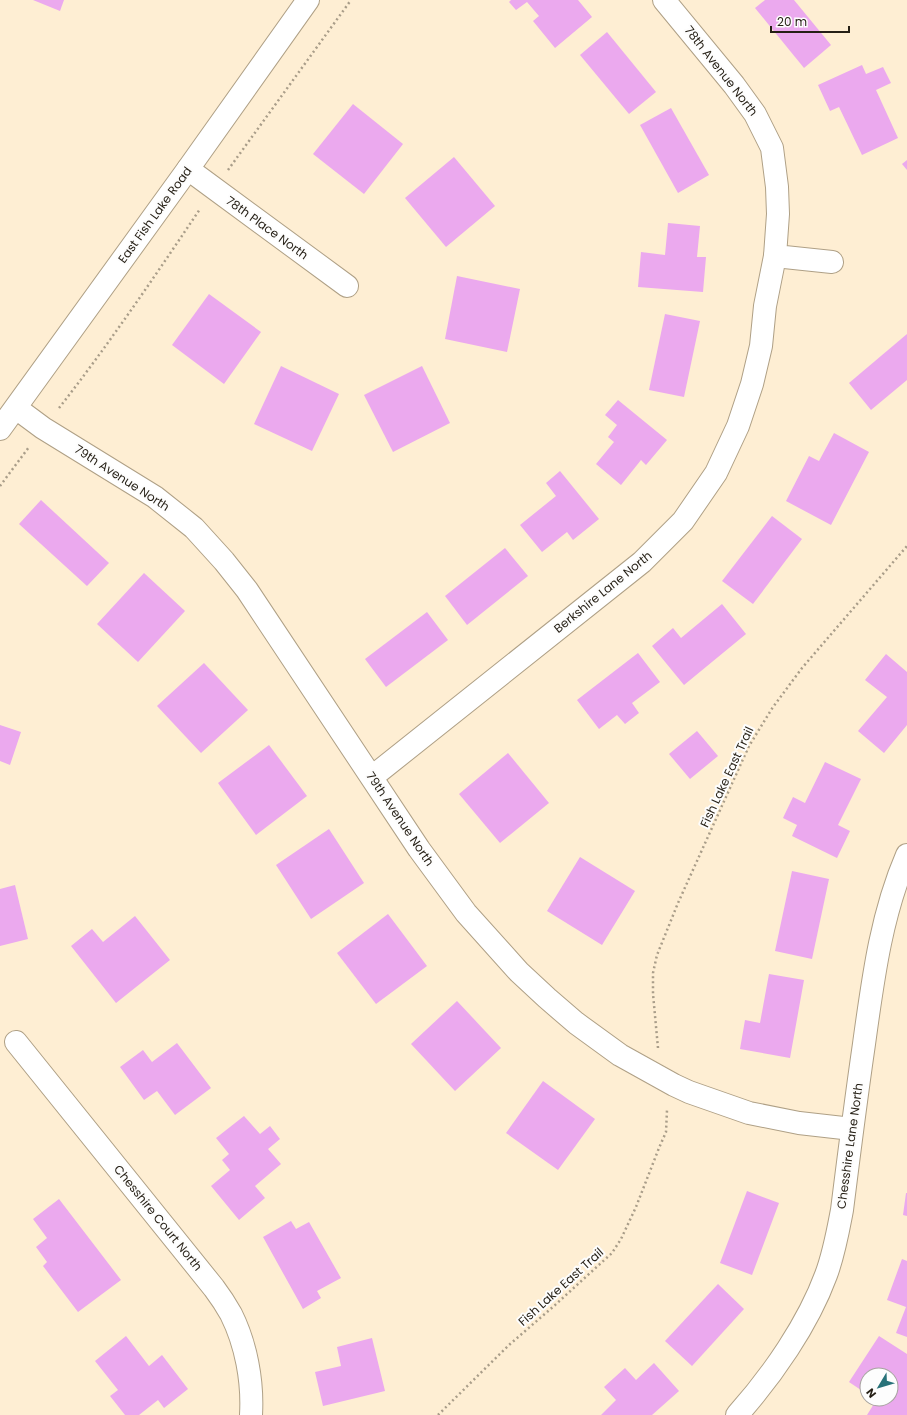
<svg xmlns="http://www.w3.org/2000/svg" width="907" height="1415" font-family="Poppins,sans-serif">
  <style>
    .building { fill: #eba9ee }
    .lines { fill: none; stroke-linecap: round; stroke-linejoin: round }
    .minor-casing { stroke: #afa086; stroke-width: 24 }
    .path { stroke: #a99d89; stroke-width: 2.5; stroke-dasharray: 2 3; stroke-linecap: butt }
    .minor { stroke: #fff; stroke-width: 22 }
    .labels { text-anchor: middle; stroke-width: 4; stroke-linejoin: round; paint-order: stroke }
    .street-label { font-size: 12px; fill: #251f15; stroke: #fdfdfd }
  </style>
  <rect width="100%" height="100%" fill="#feeed3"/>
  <g class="building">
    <path d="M33 0H64L60 11Z"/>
    <path d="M511 0H578L592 17 555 48 533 21 539 16 527 2 516 10 509 2Z"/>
    <path d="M765 0H794L831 45 804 68 755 8Z"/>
    <path d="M607 32 656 92 629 114 580 55Z"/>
    <path d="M862 65 866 74 883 67 891 83 876 90 898 138 862 155 839 107 830 111 818 85Z"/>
    <path d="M353 104 403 144 364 194 313 154Z"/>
    <path d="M671 108 709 175 678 193 640 125Z"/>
    <path d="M454 157 495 206 446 247 405 198Z"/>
    <path d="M907 160V170L902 164Z"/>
    <path d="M668 223 700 226 697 257H706L703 292 638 287 641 252 665 255Z"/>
    <path d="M457 276 520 289 507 352 445 339Z"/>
    <path d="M209 294 261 332 224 384 172 345Z"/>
    <path d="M665 314 700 321 684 397 649 390Z"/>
    <path d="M907 334V380L871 410 849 383Z"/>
    <path d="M281 366 339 394 312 451 254 424Z"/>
    <path d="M422 366 450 423 393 452 364 395Z"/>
    <path d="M618 400 667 440 646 465 641 460 621 485 596 464 614 442 608 437 617 425 605 415Z"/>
    <path d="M834 433 869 452 831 525 786 501 809 456 819 461Z"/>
    <path d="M560 471 599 519 573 540 567 532 542 552 520 525 556 496 546 483Z"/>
    <path d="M41 500 109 563 87 586 19 524Z"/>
    <path d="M772 516 802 539 753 604 722 581Z"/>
    <path d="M505 548 528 576 467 625 445 596Z"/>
    <path d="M144 573 185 611 138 662 97 624Z"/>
    <path d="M722 604 746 634 684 685 652 646 673 628 681 638Z"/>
    <path d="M427 612 448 640 386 687 365 659Z"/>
    <path d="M638 653 660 682 632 703 639 713 625 724 617 715 599 729 577 700Z"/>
    <path d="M886 654 907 672V725L884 753 858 731 887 697 865 680Z"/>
    <path d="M204 663 248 710 201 753 157 706Z"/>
    <path d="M0 725 21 732 10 765 0 761Z"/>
    <path d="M697 731 718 756 690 779 669 754Z"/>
    <path d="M269 745 307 796 256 835 218 783Z"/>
    <path d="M508 753 549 803 500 843 459 794Z"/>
    <path d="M825 762 861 779 838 825 850 831 837 858 792 836 797 825 783 818 793 797 805 803Z"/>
    <path d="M329 829 364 883 311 919 276 865Z"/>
    <path d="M580 857 635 891 602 945 547 911Z"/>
    <path d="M792 871 829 879 812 959 775 951Z"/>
    <path d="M15 885 28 939 0 946V889Z"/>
    <path d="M388 914 427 966 376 1004 337 953Z"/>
    <path d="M135 916 170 960 116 1003 71 946 92 929 103 942Z"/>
    <path d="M769 974 804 980 790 1058 740 1049 745 1020 760 1023Z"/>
    <path d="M457 1001 501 1048 455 1091 411 1044Z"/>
    <path d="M177 1043 211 1088 175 1115 157 1091 144 1100 120 1067 143 1050 152 1062Z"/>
    <path d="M543 1081 595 1119 558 1170 506 1133Z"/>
    <path d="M244 1116 260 1134 270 1126 280 1139 268 1149 281 1164 255 1186 265 1198 239 1220 211 1186 230 1170 222 1160 229 1154 216 1138Z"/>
    <path d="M747 1191 779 1203 752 1275 720 1263Z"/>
    <path d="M906 1193H907V1216L903 1215Z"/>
    <path d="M59 1199 121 1280 78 1312 43 1266 47 1262 36 1247 47 1238 33 1219Z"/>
    <path d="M291 1221 296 1229 309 1222 341 1278 317 1291 321 1298 303 1309 263 1237Z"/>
    <path d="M902 1259 907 1261V1337L896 1333 906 1307 887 1300Z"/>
    <path d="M718 1284 744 1309 692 1366 665 1341Z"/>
    <path d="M126 1336 149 1366 162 1355 188 1389 164 1408 158 1400 139 1415H125L110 1396 118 1390 95 1361Z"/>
    <path d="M879 1336 907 1354V1415H867L877 1399H891V1375H867V1394L849 1382Z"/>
    <path d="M372 1338 385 1391 323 1406 315 1372 341 1366 337 1347Z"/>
    <path d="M654 1363 679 1391 652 1415H601L616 1400 604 1387 625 1368 636 1380Z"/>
  </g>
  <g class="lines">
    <g class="minor-casing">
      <g id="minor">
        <path d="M664 0 734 85 755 114 772 148 777 187 778 214 775 256 832 262"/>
        <path d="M188 169 347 286"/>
        <path d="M16 408 43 428 155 497 194 528 224 561 247 590 419 849 466 913 519 972 547 998 576 1023 620 1055 674 1085 689 1092 749 1113 799 1123 852 1129"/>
        <path d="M0 429 188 169 308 0"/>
        <path d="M372 777 642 562 683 521 716 473 738 426 752 384 761 346 765 306 775 256"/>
        <path d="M16 1042 214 1288C220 1296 226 1305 231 1314 246 1344 253 1381 251 1415"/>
        <path d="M737 1415C772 1376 808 1324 826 1275 834 1254 838 1231 842 1210 849 1154 856 1099 864 1044 873 979 881 915 907 855"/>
      </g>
    </g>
    <g class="path">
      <path d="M228 170 351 0"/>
      <path d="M59 408C109 344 155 276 200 209"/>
      <path d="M0 486 29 447"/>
      <path d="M658 1048 653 994V973L657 955 678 903 749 746 773 707 802 668 907 546"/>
      <path d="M438 1415 509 1345 554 1306 612 1253 621 1239 636 1207 659 1148 666 1132 667 1110"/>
    </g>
    <use href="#minor" class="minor"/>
  </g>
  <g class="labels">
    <g class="street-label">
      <text transform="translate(721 71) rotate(52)" y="4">78th Avenue North</text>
      <text transform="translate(155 215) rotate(-54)" y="4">East Fish Lake Road</text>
      <text transform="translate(267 228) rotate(36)" y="4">78th Place North</text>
      <text transform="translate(122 478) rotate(33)" y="4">79th Avenue North</text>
      <text transform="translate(603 592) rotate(-39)" y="4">Berkshire Lane North</text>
      <text transform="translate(727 777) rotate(-65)" y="4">Fish Lake East Trail</text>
      <text transform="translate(400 819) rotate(56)" y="4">79th Avenue North</text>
      <text transform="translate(850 1146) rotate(-82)" y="4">Chesshire Lane North</text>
      <text transform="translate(158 1218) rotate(51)" y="4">Chesshire Court North</text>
      <text transform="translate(561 1287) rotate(-42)" y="4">Fish Lake East Trail</text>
    </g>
  </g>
  <g transform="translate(879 1387) rotate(232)"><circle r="19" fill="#fdfdfd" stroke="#a7a4a0"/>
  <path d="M0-3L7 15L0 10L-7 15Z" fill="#287279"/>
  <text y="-6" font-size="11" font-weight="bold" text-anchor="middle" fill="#251f15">N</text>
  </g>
  <path d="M771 26v6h78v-6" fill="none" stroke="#251f15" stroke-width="2"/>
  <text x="777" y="26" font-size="12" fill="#251f15" stroke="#fdfdfd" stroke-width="3" paint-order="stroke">20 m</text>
</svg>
